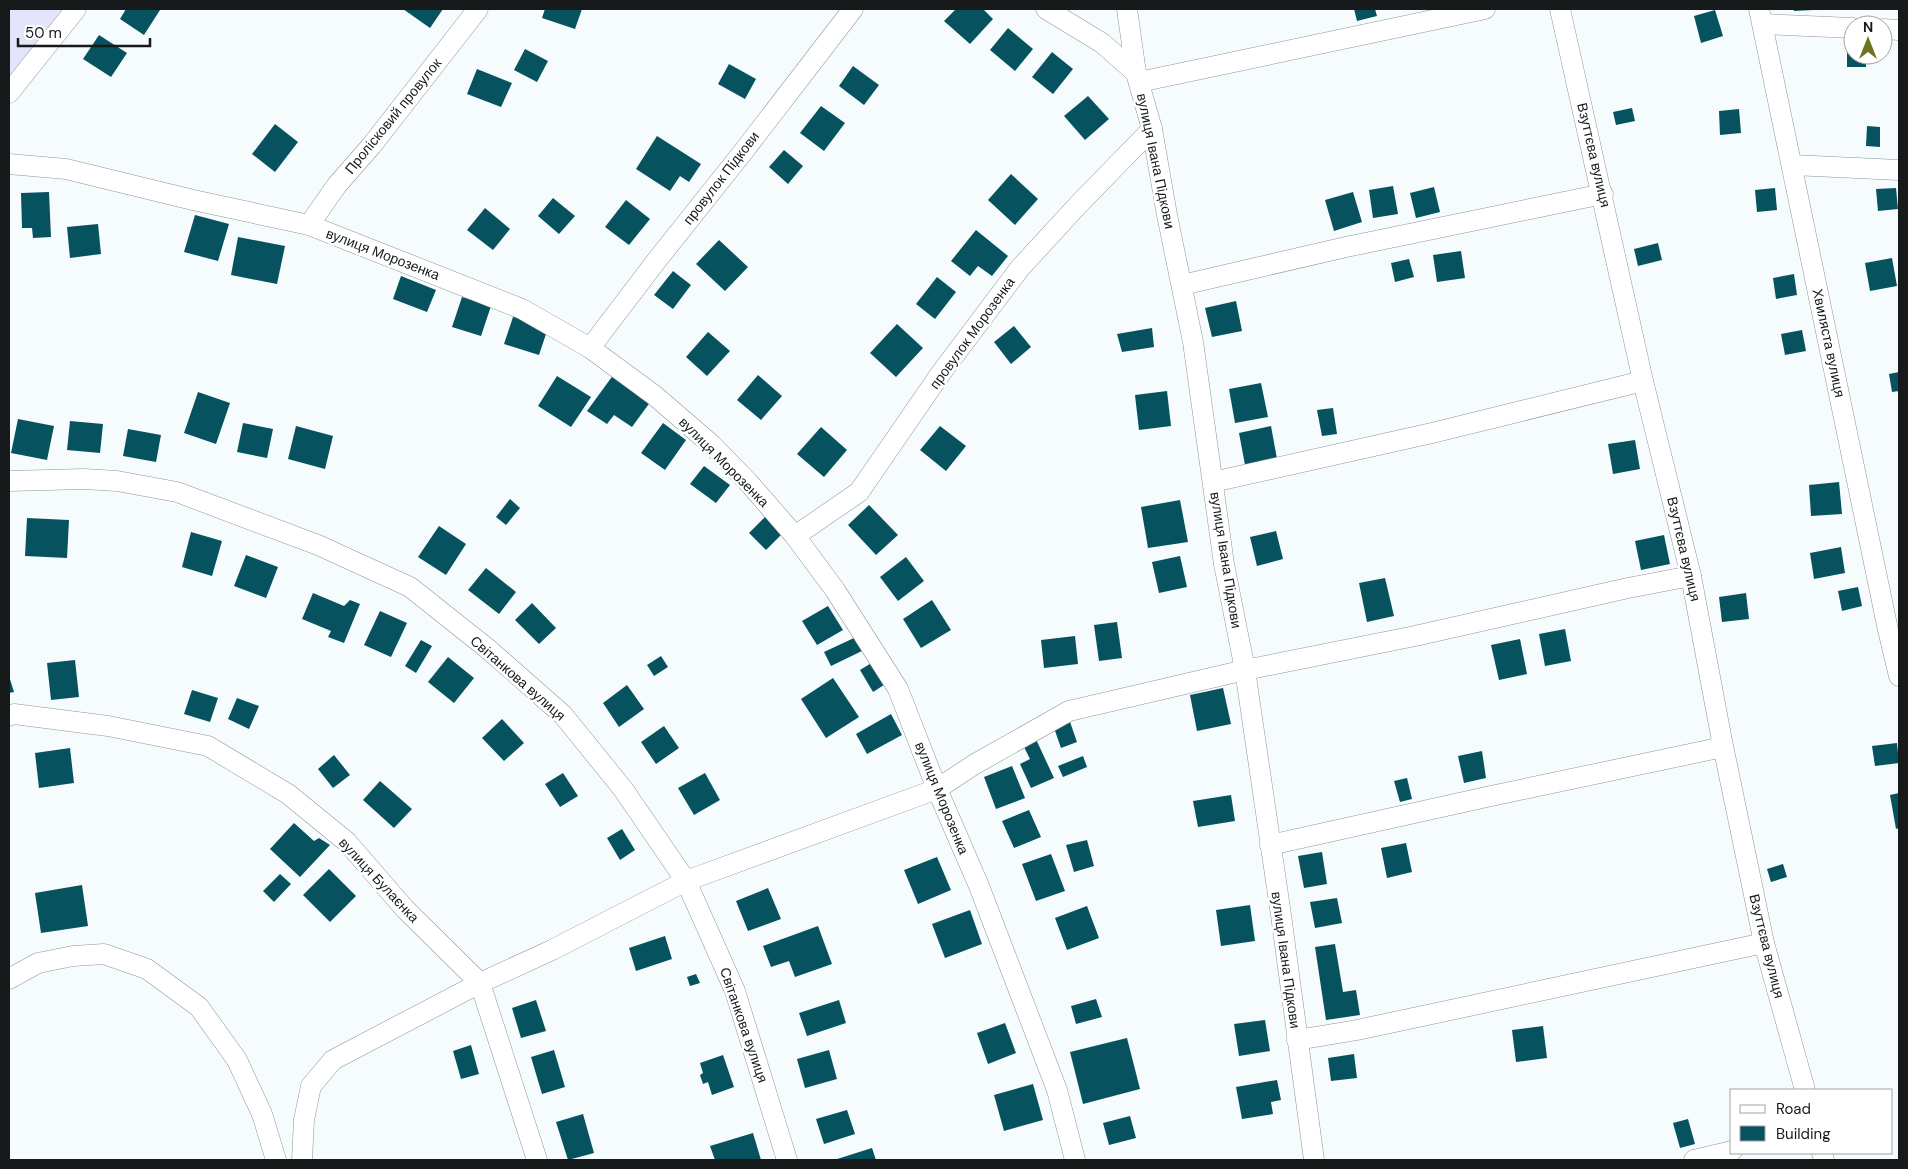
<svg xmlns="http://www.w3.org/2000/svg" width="1908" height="1169" font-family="'DM Sans',sans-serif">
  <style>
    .green { fill: #e4e4fb }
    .building { fill: #06535f }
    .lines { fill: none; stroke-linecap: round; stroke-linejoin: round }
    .minor-casing { stroke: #8f9598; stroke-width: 21 }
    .minor { stroke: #fff; stroke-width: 20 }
    .labels { text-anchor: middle; stroke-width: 5; stroke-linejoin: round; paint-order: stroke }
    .street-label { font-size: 14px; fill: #171a1b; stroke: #fff }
  </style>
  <rect width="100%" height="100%" fill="#f6fbfe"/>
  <path class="green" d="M9 9H76L9 93Z"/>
  <g class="building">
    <path d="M126 9H158L160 10 144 35 120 19Z"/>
    <path d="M403 9H443L430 28Z"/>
    <path d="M545 9H582L575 29 542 18Z"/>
    <path d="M956 9H983L993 19 970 44 944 21Z"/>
    <path d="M1354 9H1375L1377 16 1357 21Z"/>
    <path d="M1793 9H1813V10L1794 11Z"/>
    <path d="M1715 10 1723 36 1701 43 1694 16Z"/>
    <path d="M1008 28 1033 49 1015 71 990 50Z"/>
    <path d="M99 35 127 53 111 77 83 59Z"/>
    <path d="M525 49 548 61 537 82 514 70Z"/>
    <path d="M1847 51H1853V55H1866V67H1847Z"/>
    <path d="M1052 52 1073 69 1053 94 1032 77Z"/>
    <path d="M729 64 756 79 745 99 718 84Z"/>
    <path d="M853 66 879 85 864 105 839 86Z"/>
    <path d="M477 69 512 83 501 107 467 94Z"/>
    <path d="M1088 96 1109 119 1085 140 1064 116Z"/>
    <path d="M821 106 845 123 824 151 800 133Z"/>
    <path d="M1632 108 1635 121 1616 125 1613 112Z"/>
    <path d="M1739 109 1741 133 1720 135 1719 111Z"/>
    <path d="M275 124 298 142 275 172 252 154Z"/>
    <path d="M1867 126 1880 127V147L1866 146Z"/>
    <path d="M657 136 701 164 689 182 680 176 670 191 636 169Z"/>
    <path d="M784 150 803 166 788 184 769 167Z"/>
    <path d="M1011 174 1038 199 1015 225 988 200Z"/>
    <path d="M1393 186 1398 214 1373 218 1369 190Z"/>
    <path d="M1434 187 1440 212 1416 218 1410 193Z"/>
    <path d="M1775 188 1777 210 1757 212 1755 190Z"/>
    <path d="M1896 188 1898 209 1878 211 1876 189Z"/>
    <path d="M49 192 51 237 33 238 32 228H22L21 193Z"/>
    <path d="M1353 192 1362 222 1334 231 1325 200Z"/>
    <path d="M553 198 575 216 559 234 538 216Z"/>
    <path d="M626 200 650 219 629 245 605 227Z"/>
    <path d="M485 208 510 229 493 250 467 230Z"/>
    <path d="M195 215 229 224 218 261 184 252Z"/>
    <path d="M98 224 101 254 70 258 67 227Z"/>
    <path d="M976 230 1008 256 992 276 978 266 970 276 951 261Z"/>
    <path d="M238 237 285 246 277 284 231 275Z"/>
    <path d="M719 240 748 267 725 291 696 264Z"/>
    <path d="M1658 243 1662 260 1638 266 1634 249Z"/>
    <path d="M1461 251 1465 278 1437 282 1433 255Z"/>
    <path d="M1892 258 1897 286 1870 291 1865 263Z"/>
    <path d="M1409 259 1414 277 1395 282 1391 263Z"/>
    <path d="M673 271 691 285 673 309 654 295Z"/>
    <path d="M1794 274 1797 295 1776 299 1773 278Z"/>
    <path d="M401 276 436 290 427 312 393 299Z"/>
    <path d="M937 277 956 292 935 319 916 304Z"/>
    <path d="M462 297 491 306 481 336 452 327Z"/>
    <path d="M1236 301 1242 331 1212 337 1205 308Z"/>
    <path d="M514 314 549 325 539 355 504 344Z"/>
    <path d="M897 324 923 348 896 377 870 353Z"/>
    <path d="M1014 326 1031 347 1011 364 994 342Z"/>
    <path d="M1152 328 1154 347 1122 352 1117 334Z"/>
    <path d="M1802 330 1806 351 1785 355 1781 334Z"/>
    <path d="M708 332 730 351 707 376 686 357Z"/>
    <path d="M1899 372V391L1892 392 1889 374Z"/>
    <path d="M614 374 651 401 632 427 614 415 607 424 587 411Z"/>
    <path d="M758 375 782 396 761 420 737 400Z"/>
    <path d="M557 376 591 397 571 427 538 406Z"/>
    <path d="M1261 383 1268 417 1235 423 1229 389Z"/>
    <path d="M1167 391 1171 426 1139 430 1135 395Z"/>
    <path d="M198 392 230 403 216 444 184 433Z"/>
    <path d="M1333 408 1337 434 1322 436 1317 410Z"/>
    <path d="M18 419 54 426 47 460 11 453Z"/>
    <path d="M70 421 103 424 100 453 67 450Z"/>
    <path d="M243 423 273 429 267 458 237 452Z"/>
    <path d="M663 423 686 440 665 470 641 453Z"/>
    <path d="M296 426 333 436 325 469 288 459Z"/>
    <path d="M940 426 966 446 946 471 920 450Z"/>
    <path d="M1271 426 1277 459 1245 465 1239 433Z"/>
    <path d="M821 427 847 450 824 477 797 454Z"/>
    <path d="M128 429 161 435 156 462 123 456Z"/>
    <path d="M1635 440 1640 469 1613 474 1608 444Z"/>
    <path d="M704 466 730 485 716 503 690 484Z"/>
    <path d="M1839 482 1842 514 1811 516 1809 485Z"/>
    <path d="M510 499 520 508 506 525 496 517Z"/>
    <path d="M1180 500 1188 542 1148 548 1141 507Z"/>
    <path d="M869 505 898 535 876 555 848 525Z"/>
    <path d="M768 514 785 531 766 550 749 533Z"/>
    <path d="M27 518 69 520 67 558 25 556Z"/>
    <path d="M439 526 466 544 446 575 418 557Z"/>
    <path d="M1276 531 1283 559 1257 566 1250 537Z"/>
    <path d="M191 532 222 541 212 576 182 567Z"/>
    <path d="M1664 535 1670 564 1641 570 1635 541Z"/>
    <path d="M1841 547 1845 573 1814 579 1810 553Z"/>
    <path d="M246 555 278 567 266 598 234 586Z"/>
    <path d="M1180 556 1187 587 1159 593 1152 562Z"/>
    <path d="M906 557 924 581 898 601 880 577Z"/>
    <path d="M486 568 516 592 499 614 468 590Z"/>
    <path d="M1385 578 1394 616 1367 622 1359 583Z"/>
    <path d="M1858 587 1862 606 1842 611 1838 591Z"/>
    <path d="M313 593 344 606 350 600 360 604 344 643 328 637 331 631 302 619Z"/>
    <path d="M1746 593 1749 619 1722 622 1719 597Z"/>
    <path d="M932 600 951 630 921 648 903 619Z"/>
    <path d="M532 603 556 628 539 644 515 620Z"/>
    <path d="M828 606 843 630 817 645 802 621Z"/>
    <path d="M380 611 407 623 391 657 364 645Z"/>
    <path d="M1117 622 1122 658 1099 661 1094 625Z"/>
    <path d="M1565 629 1571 661 1545 666 1539 634Z"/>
    <path d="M1075 636 1078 664 1044 668 1041 640Z"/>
    <path d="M854 638 864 650 831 666 824 652Z"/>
    <path d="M1520 639 1527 674 1499 680 1491 645Z"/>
    <path d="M421 640 432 646 416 673 405 666Z"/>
    <path d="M661 656 668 667 654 676 647 665Z"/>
    <path d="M448 657 474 678 454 703 428 682Z"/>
    <path d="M75 660 79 697 51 700 47 663Z"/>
    <path d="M873 662 887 683 873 692 860 670Z"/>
    <path d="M9 676 14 692 9 693Z"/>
    <path d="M833 678 859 717 826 738 801 699Z"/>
    <path d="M627 685 644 709 619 727 603 703Z"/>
    <path d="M1223 688 1231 724 1197 731 1190 695Z"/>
    <path d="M192 690 218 698 210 722 184 714Z"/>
    <path d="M237 698 259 706 249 729 228 719Z"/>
    <path d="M891 714 902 735 867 754 856 734Z"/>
    <path d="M502 719 524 743 504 761 482 738Z"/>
    <path d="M1069 719 1077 742 1061 748 1053 725Z"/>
    <path d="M664 726 679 748 656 764 641 742Z"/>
    <path d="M1034 735 1054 778 1031 788 1020 764 1030 759 1021 741Z"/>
    <path d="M1897 743 1899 763 1875 766 1872 746Z"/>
    <path d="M70 748 74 783 39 788 35 753Z"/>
    <path d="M1482 751 1486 778 1464 783 1458 756Z"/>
    <path d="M334 755 350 775 333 788 318 769Z"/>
    <path d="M1083 756 1087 767 1063 777 1058 766Z"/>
    <path d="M1012 766 1025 798 996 809 984 777Z"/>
    <path d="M563 773 578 796 560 807 545 784Z"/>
    <path d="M705 773 720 800 694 815 678 788Z"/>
    <path d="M1407 778 1412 799 1400 802 1394 781Z"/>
    <path d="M380 781 412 809 394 828 363 800Z"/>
    <path d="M1899 793V828L1896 829 1890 795Z"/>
    <path d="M1231 795 1235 821 1198 827 1193 801Z"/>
    <path d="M1029 810 1041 837 1014 848 1002 821Z"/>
    <path d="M294 823 314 841 319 838 330 845 300 877 270 849Z"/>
    <path d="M622 829 635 850 620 860 607 838Z"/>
    <path d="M1087 840 1094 866 1074 872 1066 845Z"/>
    <path d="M1406 843 1412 872 1387 878 1381 848Z"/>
    <path d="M1322 852 1327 884 1304 888 1298 856Z"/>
    <path d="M1051 854 1065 891 1036 901 1022 864Z"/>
    <path d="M937 857 951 890 918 904 904 870Z"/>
    <path d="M1783 864 1787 877 1771 882 1767 869Z"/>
    <path d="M329 869 356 896 330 922 303 895Z"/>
    <path d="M280 874 291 884 274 902 263 891Z"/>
    <path d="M82 885 88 926 41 933 35 893Z"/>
    <path d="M768 888 781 919 748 931 736 901Z"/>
    <path d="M1337 898 1342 923 1315 928 1310 902Z"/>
    <path d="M1250 905 1255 941 1221 946 1216 910Z"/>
    <path d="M1087 906 1099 938 1067 950 1055 918Z"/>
    <path d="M970 910 982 944 945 958 932 924Z"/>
    <path d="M818 926 832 964 795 977 789 961 771 967 763 946Z"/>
    <path d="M665 936 672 959 636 971 629 948Z"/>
    <path d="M1335 944 1343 992 1356 990 1360 1015 1326 1020 1315 947Z"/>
    <path d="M696 974 700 983 690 986 687 977Z"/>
    <path d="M1096 999 1102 1017 1076 1024 1071 1006Z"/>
    <path d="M536 1000 546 1031 521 1038 512 1008Z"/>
    <path d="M839 1000 846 1023 807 1036 799 1013Z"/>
    <path d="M1265 1020 1270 1051 1239 1056 1234 1024Z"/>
    <path d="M1005 1023 1016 1053 988 1064 977 1033Z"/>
    <path d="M1543 1026 1547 1058 1516 1062 1512 1030Z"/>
    <path d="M1127 1038 1140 1089 1083 1104 1070 1052Z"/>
    <path d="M471 1045 479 1074 461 1079 453 1051Z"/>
    <path d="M554 1050 565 1087 542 1094 531 1057Z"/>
    <path d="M829 1050 837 1079 805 1088 797 1059Z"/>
    <path d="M1354 1054 1357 1078 1331 1081 1328 1058Z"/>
    <path d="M723 1055 734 1087 712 1095 708 1082 703 1084 700 1075 703 1073 700 1063Z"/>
    <path d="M1277 1080 1281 1100 1271 1102 1273 1114 1242 1119 1236 1087Z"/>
    <path d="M1033 1084 1043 1120 1004 1131 994 1095Z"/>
    <path d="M847 1110 855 1134 824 1144 816 1119Z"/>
    <path d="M583 1114 594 1153 568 1160 556 1122Z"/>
    <path d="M1130 1116 1136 1138 1109 1145 1103 1123Z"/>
    <path d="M1688 1119 1695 1144 1680 1148 1673 1123Z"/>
    <path d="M753 1133 761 1160H715L710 1146Z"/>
    <path d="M872 1148 876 1160H834Z"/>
  </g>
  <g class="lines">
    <g class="minor-casing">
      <g id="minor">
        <path d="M1046 9 1102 43 1136 73 1152 129 1167 215 1193 342 1224 564 1245 670 1281 915 1314 1160"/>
        <path d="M1127 9 1136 73"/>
        <path d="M1560 9 1643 381 1691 576 1722 741 1764 943 1805 1090"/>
        <path d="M1759 9 1888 630 1899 676"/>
        <path d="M1763 24 1853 28"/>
        <path d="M1883 29 1899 30"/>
        <path d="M1139 82 1485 9"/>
        <path d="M9 93 76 9"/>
        <path d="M9 164 66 169 193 200 309 225 522 309 590 348 654 395 712 445 748 482 795 536 835 590 898 689 937 789 979 886 1057 1090 1075 1160"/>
        <path d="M1792 165 1899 170"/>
        <path d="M309 225 337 185 372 145 478 9"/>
        <path d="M1182 285 1346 247 1603 194"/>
        <path d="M590 348 657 260 743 152 853 9"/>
        <path d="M9 481 84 479 117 481 177 492 318 545 410 587 488 649 563 715 623 789 686 881 735 991 787 1160"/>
        <path d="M1213 482 1432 433 1643 381"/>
        <path d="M795 536 859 492 941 373 1020 268 1078 205 1152 129"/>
        <path d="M9 716 14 714 108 726 208 746 288 794 347 842 405 909 480 983 537 1160"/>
        <path d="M1270 845 1491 796 1723 747"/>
        <path d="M9 979 38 963 73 956 104 954 147 969 199 1007 237 1060 262 1114 276 1160"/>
        <path d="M1297 1040 1357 1030 1764 943"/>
        <path d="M1822 1153 1824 1160"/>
        <path d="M302 1160 304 1120 311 1086 333 1060 480 983 552 950 686 881 937 789 975 764 1069 711 1245 670 1415 636 1628 588 1691 576"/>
        <path d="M1694 1160 1732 1151"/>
      </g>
    </g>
    <use href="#minor" class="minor"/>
  </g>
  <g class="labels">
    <g class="street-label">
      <text transform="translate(393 116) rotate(-51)" y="5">Пролісковий провулок</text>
      <text transform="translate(1594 155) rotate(77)" y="5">Взуттєва вулиця</text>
      <text transform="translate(1156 161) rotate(78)" y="5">вулиця Івана Підкови</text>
      <text transform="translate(721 178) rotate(-52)" y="5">провулок Підкови</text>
      <text transform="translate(383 254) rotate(21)" y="5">вулиця Морозенка</text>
      <text transform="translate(972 333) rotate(-54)" y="5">провулок Морозенка</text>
      <text transform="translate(1829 343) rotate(78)" y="5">Хвиляста вулиця</text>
      <text transform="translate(724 462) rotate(45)" y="5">вулиця Морозенка</text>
      <text transform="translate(1684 549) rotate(77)" y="5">Взуттєва вулиця</text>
      <text transform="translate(1226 560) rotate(81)" y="5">вулиця Івана Підкови</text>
      <text transform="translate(518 678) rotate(41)" y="5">Світанкова вулиця</text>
      <text transform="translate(942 798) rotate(68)" y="5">вулиця Морозенка</text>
      <text transform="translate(379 880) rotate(47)" y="5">вулиця Булаєнка</text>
      <text transform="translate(1767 946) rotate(76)" y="5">Взуттєва вулиця</text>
      <text transform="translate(1286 960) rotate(82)" y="5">вулиця Івана Підкови</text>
      <text transform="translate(744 1025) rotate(71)" y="5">Світанкова вулиця</text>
    </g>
  </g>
  <rect width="1908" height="1169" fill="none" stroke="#171a1b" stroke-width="20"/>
  <rect x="1730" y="1089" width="162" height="65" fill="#ffffff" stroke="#a2a3a4"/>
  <rect x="1740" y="1105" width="25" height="8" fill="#ffffff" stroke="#a2a3a4"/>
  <text x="1776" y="1114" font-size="15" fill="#171a1b">Road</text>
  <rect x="1740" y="1126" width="25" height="15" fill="#06535f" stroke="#a2a3a4"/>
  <text x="1776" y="1139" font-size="15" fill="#171a1b">Building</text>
  <g transform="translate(1868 40)"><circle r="24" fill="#ffffff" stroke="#a2a3a4"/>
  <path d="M0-4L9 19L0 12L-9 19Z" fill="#6e741d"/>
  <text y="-8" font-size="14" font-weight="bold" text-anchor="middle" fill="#171a1b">N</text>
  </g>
  <path d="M18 38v8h132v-8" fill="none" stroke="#171a1b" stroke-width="2.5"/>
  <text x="25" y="38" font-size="15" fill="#171a1b" stroke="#ffffff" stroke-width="4" paint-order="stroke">50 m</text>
</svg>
